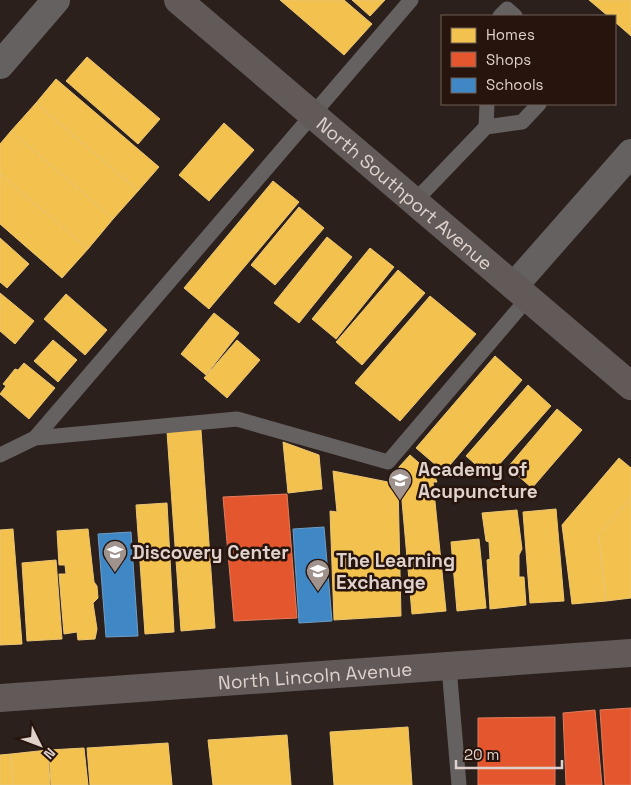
<svg xmlns="http://www.w3.org/2000/svg" width="631" height="785" font-family="'Space Grotesk',sans-serif">
  <style>
    .homes { fill: #f2c14e; stroke: #ecc674 }
    .shops { fill: #e4572e; stroke: #e27c5d }
    .schools { fill: #3f88c5; stroke: #6f9ec7 }
    .lines { fill: none; stroke-linecap: round; stroke-linejoin: round }
    .lane { stroke: #666161; stroke-width: 15 }
    .street { stroke: #666161; stroke-width: 28 }
    .secondary { stroke: #615a58; stroke-width: 28 }
    .labels { text-anchor: middle; stroke-width: 5; stroke-linejoin: round; paint-order: stroke }
    .street-label { font-size: 19px; fill: #dfd1cc; stroke: #27140d }
    .poi-label { font-size: 19px; font-weight: bold; fill: #dfd1cc; stroke: #27140d; text-anchor: start }
  </style>
  <rect width="100%" height="100%" fill="#2b201c"/>
  <g class="homes">
    <path d="M280 0H344L372 24 344 55Z"/>
    <path d="M352 0H385L370 16Z"/>
    <path d="M589 0H631V36L615 22V16H608Z"/>
    <path d="M87 57 160 119 138 144 66 81Z"/>
    <path d="M56 79 159 167 138 191 36 103Z"/>
    <path d="M36 103 138 191 113 219 11 131Z"/>
    <path d="M224 123 254 150 209 201 179 175Z"/>
    <path d="M11 131 113 219 88 249 0 174V144Z"/>
    <path d="M0 174 88 249 62 278 0 224Z"/>
    <path d="M273 181 299 202 209 309 184 288Z"/>
    <path d="M299 207 324 228 275 285 251 265Z"/>
    <path d="M327 237 352 257 299 323 274 303Z"/>
    <path d="M0 238 29 264 7 288 0 282Z"/>
    <path d="M370 248 394 267 336 339 312 319Z"/>
    <path d="M398 270 425 293 362 365 336 342Z"/>
    <path d="M0 293 34 321 15 344 0 331Z"/>
    <path d="M66 294 107 330 85 355 44 319Z"/>
    <path d="M430 296 476 334 400 421 355 383Z"/>
    <path d="M214 313 239 333 206 375 181 354Z"/>
    <path d="M53 340 77 360 58 382 34 361Z"/>
    <path d="M237 340 260 360 227 398 204 378Z"/>
    <path d="M495 356 522 380 444 472 416 448Z"/>
    <path d="M24 363 55 388 29 419 0 394 6 386 3 384 15 369 18 370Z"/>
    <path d="M528 385 551 406 489 476 466 456Z"/>
    <path d="M557 409 582 430 532 488 508 467Z"/>
    <path d="M201 430 215 628 181 631 167 432Z"/>
    <path d="M283 442 319 455 322 489 288 493Z"/>
    <path d="M410 455 435 477 437 482H433L446 611 412 614 399 467Z"/>
    <path d="M619 458 631 468V497L599 535 606 601 572 604 562 525Z"/>
    <path d="M333 471 398 484 401 616 334 620 330 511 337 512Z"/>
    <path d="M631 497V598L606 601 599 535Z"/>
    <path d="M167 503 174 632 145 634 136 505Z"/>
    <path d="M556 509 564 601 530 603 523 512Z"/>
    <path d="M517 510 522 549 519 555V577H524L526 605 490 609 487 560 490 559 489 542 486 541 482 513Z"/>
    <path d="M13 529 22 644 0 645V530Z"/>
    <path d="M88 529 94 582 97 586 98 598 93 603 97 629 95 639 78 640 77 632 64 634 59 574H66L65 565H59L57 531Z"/>
    <path d="M479 539 486 608 457 611 451 542Z"/>
    <path d="M56 560 62 639 27 641 22 563Z"/>
    <path d="M408 727 412 785H334L330 732Z"/>
    <path d="M287 735 291 785H213L208 740Z"/>
    <path d="M168 743 172 785H90L87 748Z"/>
    <path d="M84 748 88 785H51L49 750Z"/>
    <path d="M48 750 50 785H13L11 754Z"/>
    <path d="M11 754 13 785H0V755Z"/>
  </g>
  <g class="shops">
    <path d="M287 494 297 618 234 621 223 497Z"/>
    <path d="M631 708V785H605L600 710Z"/>
    <path d="M595 710 602 785H566L563 713Z"/>
    <path d="M555 717V785H478V718Z"/>
  </g>
  <g class="schools">
    <path d="M324 527 332 621 299 623 293 529Z"/>
    <path d="M131 532 138 636 106 637 98 534Z"/>
  </g>
  <g class="lines">
    <g class="lane">
      <path d="M500 16 507 9 515 16"/>
      <path d="M486 127 487 104"/>
      <path d="M414 202 486 127 522 122 539 104"/>
      <path d="M35 438 411 0"/>
      <path d="M0 455 35 438 237 419 388 462 528 298"/>
      <path d="M449 667 459 785"/>
    </g>
    <g class="street">
      <path d="M0 65 56 0"/>
      <path d="M514 286 631 153"/>
    </g>
    <g class="secondary">
      <path id="s1" d="M178 0 631 386"/>
      <path id="s2" d="M0 698 631 653"/>
    </g>
  </g>
  <defs>
    <g id="school-pin" transform="scale(1.25)"><path d="M0 17L-7.5 6A9.5 9.5 0 1 1 7.5 6Z" fill="#a0938e" stroke="#27140d"/><path d="M0-5L7-2L0 1L-7-2ZM-4 1L0 2.5L4 1V4Q0 6-4 4Z" fill="#fff"/></g>
  </defs>
  <g fill-rule="evenodd">
    <use href="#school-pin" x="400" y="480"/>
    <use href="#school-pin" x="115" y="552"/>
    <use href="#school-pin" x="318" y="571"/>
  </g>
  <g class="labels">
    <g class="street-label">
      <text dy="7" stroke="none"><textPath href="#s1" startOffset="298">North Southport Avenue</textPath></text>
      <text dy="7" stroke="none"><textPath href="#s2" startOffset="316">North Lincoln Avenue</textPath></text>
    </g>
    <g class="poi-label">
      <text x="418" y="476">Academy of<tspan x="418" dy="22">Acupuncture</tspan></text>
      <text x="132" y="559">Discovery Center</text>
      <text x="336" y="567">The Learning<tspan x="336" dy="22">Exchange</tspan></text>
    </g>
  </g>
  <rect x="441" y="15" width="175" height="90" fill="#27140d" stroke="#716059"/>
  <rect x="451" y="28" width="25" height="15" fill="#f2c14e" stroke="#716059"/>
  <text x="486" y="40" font-size="15" fill="#dfd1cc">Homes</text>
  <rect x="451" y="52" width="25" height="15" fill="#e4572e" stroke="#716059"/>
  <text x="486" y="65" font-size="15" fill="#dfd1cc">Shops</text>
  <rect x="451" y="78" width="25" height="15" fill="#3f88c5" stroke="#716059"/>
  <text x="486" y="90" font-size="15" fill="#dfd1cc">Schools</text>
  <g transform="translate(40 745) rotate(132)" stroke="#27140d" stroke-width="4" paint-order="stroke">
  <path d="M0-4L9 19L0 12L-9 19Z" fill="#dfd1cc"/>
  <text y="-8" font-size="14" font-weight="bold" text-anchor="middle" fill="#dfd1cc">N</text>
  </g>
  <path d="M456 760v8h106v-8" fill="none" stroke="#dfd1cc" stroke-width="2.5"/>
  <text x="464" y="760" font-size="15" fill="#dfd1cc" stroke="#27140d" stroke-width="4" paint-order="stroke">20 m</text>
</svg>
